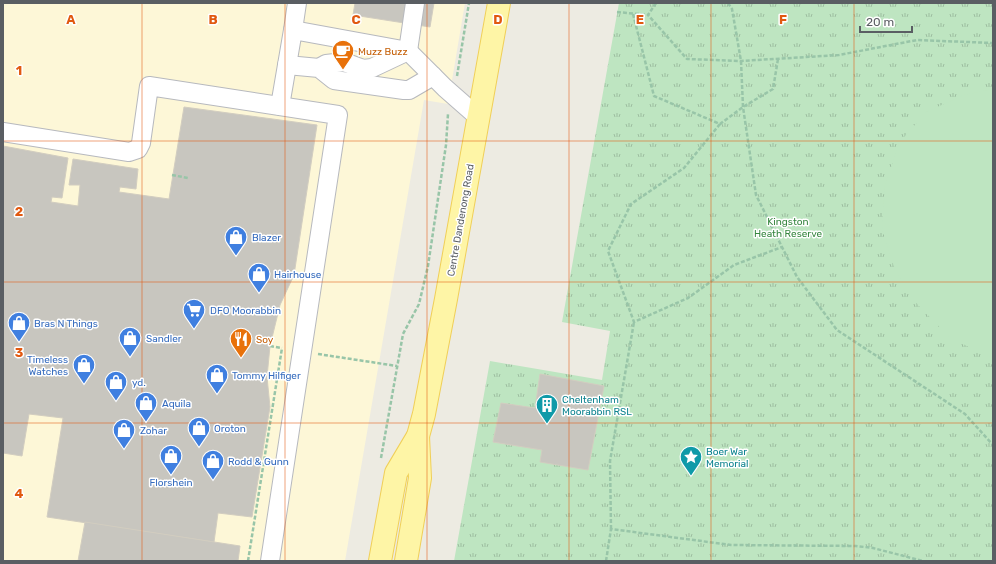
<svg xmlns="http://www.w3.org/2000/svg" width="996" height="564" font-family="Rubik,sans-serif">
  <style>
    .commercial { fill: #fdf7d7 }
    .grass { fill: url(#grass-tufts) }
    .pitch { fill: #bee5c1 }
    .building { fill: #c8c6bf; stroke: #d2cdc0 }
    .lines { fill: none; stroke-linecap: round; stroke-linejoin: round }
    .minor-casing { stroke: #b7b9be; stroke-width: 20 }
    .major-casing { stroke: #f0cf58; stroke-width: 24 }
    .path { stroke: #98c5a8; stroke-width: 2.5; stroke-dasharray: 4 2; stroke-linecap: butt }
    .minor { stroke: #fff; stroke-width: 18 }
    .major { stroke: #fef5a6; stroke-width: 22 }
    .grid { fill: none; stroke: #e15910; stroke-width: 1; stroke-opacity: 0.55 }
    .labels { text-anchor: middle; stroke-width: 3; stroke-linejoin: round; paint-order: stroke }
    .food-label { font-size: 10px; fill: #c56008; stroke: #fff; text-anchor: start }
    .street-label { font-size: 10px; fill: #5a5e63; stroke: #fff }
    .park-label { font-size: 10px; fill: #36863f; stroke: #fff }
    .shop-label { font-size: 10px; fill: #366cbe; stroke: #fff; text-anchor: start }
    .culture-label { font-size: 10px; fill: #0d838f; stroke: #fff; text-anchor: start }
    .grid-label { font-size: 13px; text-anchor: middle; font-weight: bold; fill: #e15910; stroke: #fff; stroke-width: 3; stroke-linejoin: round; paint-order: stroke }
  </style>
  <defs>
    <pattern id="grass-tufts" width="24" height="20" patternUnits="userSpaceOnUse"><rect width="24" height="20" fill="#bee5c1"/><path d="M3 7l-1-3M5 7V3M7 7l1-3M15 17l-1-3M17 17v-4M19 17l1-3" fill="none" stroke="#9dbda0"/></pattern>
  </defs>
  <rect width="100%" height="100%" fill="#edebe2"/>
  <path class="commercial" d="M3 3H465L448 104 424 100 345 561H3Z"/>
  <path class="grass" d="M619 3H993V561H454L490 361 602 380 610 331 562 322Z"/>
  <path class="pitch" d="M993 89V358L987 356 949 337 918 305 895 270 882 229 885 186 899 143 926 112 964 95Z"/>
  <g class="building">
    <path d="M355 3H434L430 27 353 15Z"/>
    <path d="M184 107 317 125 294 275 280 305 270 346 267 377 270 407 252 517 218 513 214 542 47 517 63 418 29 414 22 456 3 453V146L68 158 62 198 52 197 51 202 78 206 80 185H69L73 159 138 169 136 189 120 187 119 192 169 199Z"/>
    <path d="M540 374 604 386 588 470 540 462 542 450 493 442 501 403 535 408Z"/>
    <path d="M85 522 240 546 238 561H78Z"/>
  </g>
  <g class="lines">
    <g class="minor-casing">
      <g id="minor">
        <path d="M293 30 297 3"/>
        <path d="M408 51 415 3"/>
        <path d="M287 65 319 68 334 80 404 90H409L433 76"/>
        <path d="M319 68 326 64 344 62 363 69 372 68 408 51"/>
        <path d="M280 106 293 30 408 51 445 88 478 117"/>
        <path d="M3 132 129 152 138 149 141 143 149 86 338 115 270 561"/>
      </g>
    </g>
    <g class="major-casing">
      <g id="major">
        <path d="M380 561 396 473 418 436 424 414 446 299 499 3"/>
        <path d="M406 561 420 478 418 436"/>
      </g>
    </g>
    <g class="path">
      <path d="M656 3 648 15 687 59 741 61 839 55 917 40 993 43"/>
      <path d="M728 3 732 9 741 61 743 107 756 195 797 277 837 330 965 414 993 445"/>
      <path d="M617 12 648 15"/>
      <path d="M633 14 654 96 720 124 743 107 773 89 778 59"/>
      <path d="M457 76 469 3"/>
      <path d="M720 124 684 168 631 204 608 251 634 322 688 298 734 265 782 247"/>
      <path d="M172 175 188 178"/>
      <path d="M270 346 282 348"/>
      <path d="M318 354 397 366"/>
      <path d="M381 458 403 334 419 304 428 266 446 145 448 114"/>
      <path d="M611 529 610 461 634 322"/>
      <path d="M248 561 282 348"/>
      <path d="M606 561 611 529 731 545 856 546 873 548 923 561"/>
    </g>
    <use href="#minor" class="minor"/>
    <use href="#major" class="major"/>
  </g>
  <path class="grid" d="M142 3V561M285 3V561M427 3V561M569 3V561M711 3V561M854 3V561M3 141H993M3 282H993M3 423H993"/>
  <defs>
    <g id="cafe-pin" transform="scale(1.15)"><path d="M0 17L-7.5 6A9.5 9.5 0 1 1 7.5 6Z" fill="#e8710a" stroke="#fff"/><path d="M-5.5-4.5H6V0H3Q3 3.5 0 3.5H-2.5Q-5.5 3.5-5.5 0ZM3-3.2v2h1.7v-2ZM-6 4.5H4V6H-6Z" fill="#fff"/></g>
    <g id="shop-pin" transform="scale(1.15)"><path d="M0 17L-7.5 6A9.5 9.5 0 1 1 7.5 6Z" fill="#3f7fe0" stroke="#fff"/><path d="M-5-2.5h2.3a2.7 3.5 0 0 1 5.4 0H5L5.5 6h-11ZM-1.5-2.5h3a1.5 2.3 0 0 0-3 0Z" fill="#fff"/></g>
    <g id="supermarket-pin" transform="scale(1.15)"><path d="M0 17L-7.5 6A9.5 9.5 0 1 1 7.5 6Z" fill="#3f7fe0" stroke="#fff"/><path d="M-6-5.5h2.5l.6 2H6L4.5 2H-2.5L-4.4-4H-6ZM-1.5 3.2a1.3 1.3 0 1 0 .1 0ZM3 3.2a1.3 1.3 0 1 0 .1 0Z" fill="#fff"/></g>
    <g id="restaurant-pin" transform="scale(1.15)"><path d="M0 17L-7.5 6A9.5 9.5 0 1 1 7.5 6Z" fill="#e8710a" stroke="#fff"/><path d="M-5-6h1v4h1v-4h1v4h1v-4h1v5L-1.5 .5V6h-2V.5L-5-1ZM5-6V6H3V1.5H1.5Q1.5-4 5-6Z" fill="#fff"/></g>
    <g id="building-pin" transform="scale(1.15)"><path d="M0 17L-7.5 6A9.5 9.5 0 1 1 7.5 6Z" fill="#0f9aa8" stroke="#fff"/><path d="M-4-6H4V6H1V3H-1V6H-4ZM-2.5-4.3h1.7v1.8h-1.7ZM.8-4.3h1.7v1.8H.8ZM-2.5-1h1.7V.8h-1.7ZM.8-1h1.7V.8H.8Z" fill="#fff"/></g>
    <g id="sight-pin" transform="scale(1.15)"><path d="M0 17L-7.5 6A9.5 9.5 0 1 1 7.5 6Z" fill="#0f9aa8" stroke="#fff"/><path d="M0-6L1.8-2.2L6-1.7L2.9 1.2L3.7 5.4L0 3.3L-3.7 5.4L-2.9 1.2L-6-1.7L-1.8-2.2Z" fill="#fff"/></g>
  </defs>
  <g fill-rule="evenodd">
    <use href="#cafe-pin" x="343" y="51"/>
    <use href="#shop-pin" x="236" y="237"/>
    <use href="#shop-pin" x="259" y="274"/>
    <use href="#supermarket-pin" x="194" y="310"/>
    <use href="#shop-pin" x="19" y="323"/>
    <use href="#shop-pin" x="130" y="338"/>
    <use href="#restaurant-pin" x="241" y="339"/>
    <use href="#shop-pin" x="84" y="365"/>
    <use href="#shop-pin" x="217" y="375"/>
    <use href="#shop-pin" x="116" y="382"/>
    <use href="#shop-pin" x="146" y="403"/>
    <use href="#building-pin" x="547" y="405"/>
    <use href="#shop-pin" x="199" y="428"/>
    <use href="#shop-pin" x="124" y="430"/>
    <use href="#shop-pin" x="171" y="456"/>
    <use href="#sight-pin" x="691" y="457"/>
    <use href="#shop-pin" x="213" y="461"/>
  </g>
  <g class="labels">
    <g class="food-label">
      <text x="358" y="55">Muzz Buzz</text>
      <text x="256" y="343">Soy</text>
    </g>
    <g class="street-label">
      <text transform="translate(460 220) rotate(-80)" y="4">Centre Dandenong Road</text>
    </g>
    <g class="park-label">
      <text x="788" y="225">Kingston<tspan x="788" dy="12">Heath Reserve</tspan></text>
    </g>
    <g class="shop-label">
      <text x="252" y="241">Blazer</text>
      <text x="274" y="278">Hairhouse</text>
      <text x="210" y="314">DFO Moorabbin</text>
      <text x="34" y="327">Bras N Things</text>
      <text x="146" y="342">Sandler</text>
      <text x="68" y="363" text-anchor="end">Timeless<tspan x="68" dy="12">Watches</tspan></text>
      <text x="232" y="379">Tommy Hilfiger</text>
      <text x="132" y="386">yd.</text>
      <text x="162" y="407">Aquila</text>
      <text x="214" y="432">Oroton</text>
      <text x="140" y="434">Zohar</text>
      <text x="228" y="465">Rodd &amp; Gunn</text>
      <text x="171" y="486" text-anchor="middle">Florshein</text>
    </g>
    <g class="culture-label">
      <text x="562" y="403">Cheltenham<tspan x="562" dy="12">Moorabbin RSL</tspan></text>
      <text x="706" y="455">Boer War<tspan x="706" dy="12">Memorial</tspan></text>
    </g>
  </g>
  <g class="grid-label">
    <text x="71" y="24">A</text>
    <text x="213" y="24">B</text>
    <text x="356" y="24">C</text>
    <text x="498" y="24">D</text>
    <text x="640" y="24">E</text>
    <text x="783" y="24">F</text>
    <text x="19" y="75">1</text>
    <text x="19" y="216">2</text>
    <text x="19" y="357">3</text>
    <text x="19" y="498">4</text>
  </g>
  <rect width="996" height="564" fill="none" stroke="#5a5e63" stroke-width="8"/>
  <path d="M860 26v6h52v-6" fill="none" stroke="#5a5e63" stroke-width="2"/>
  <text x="866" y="26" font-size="12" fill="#5a5e63" stroke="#ffffff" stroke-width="3" paint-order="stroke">20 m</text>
</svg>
